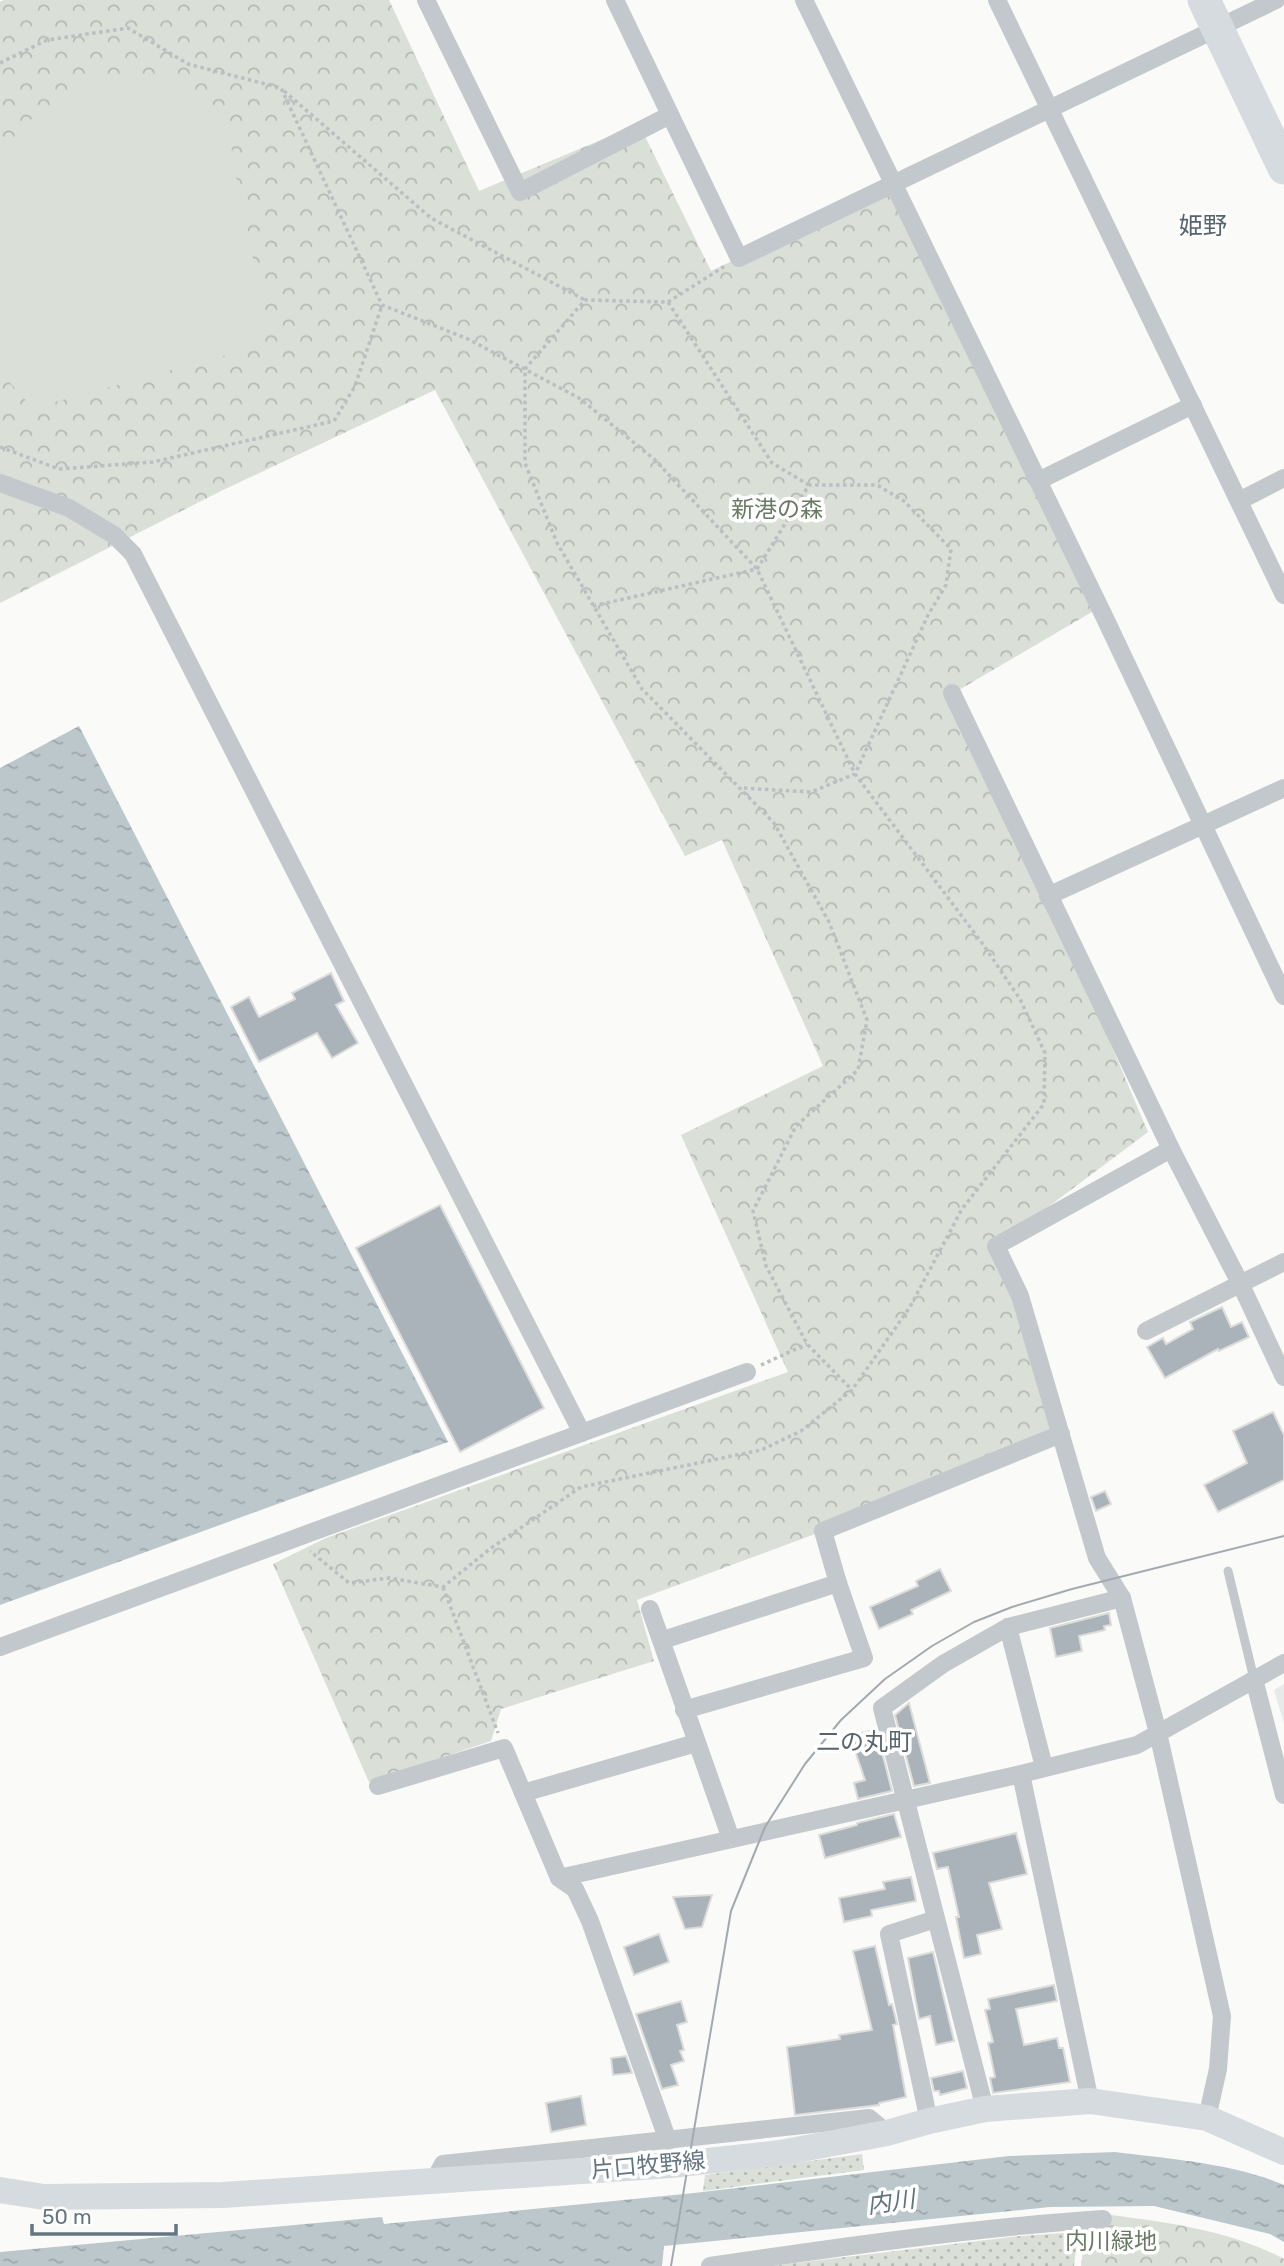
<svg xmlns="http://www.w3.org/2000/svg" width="1284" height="2266" font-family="Rubik,'Noto Sans JP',sans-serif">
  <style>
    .built { fill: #e8e9e9 }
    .grass { fill: url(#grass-dots) }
    .park { fill: url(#park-crowns) }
    .garden { fill: #dadfd7 }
    .water { fill: url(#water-ripples) }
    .building { fill: #aab3b9; stroke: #dcdcda; stroke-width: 2 }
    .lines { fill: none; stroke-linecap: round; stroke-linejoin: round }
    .path { stroke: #bbbfc2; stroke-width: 3.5; stroke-dasharray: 3.5 3.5; stroke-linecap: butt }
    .lane { stroke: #c3c8cc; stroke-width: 9 }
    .street { stroke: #c3c8cc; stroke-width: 18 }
    .secondary { stroke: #d6dbdf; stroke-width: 26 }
    .highway { stroke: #d6dbdf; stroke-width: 33 }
    .tram { stroke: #a2aab0; stroke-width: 2 }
    .labels { text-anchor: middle; stroke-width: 7; stroke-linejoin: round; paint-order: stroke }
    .park-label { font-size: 23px; fill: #687a64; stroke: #fff }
    .street-label { font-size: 23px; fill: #657683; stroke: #fff }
    .neighbourhood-label { font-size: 24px; fill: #57646e; stroke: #fff }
    .water-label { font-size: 24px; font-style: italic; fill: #60757c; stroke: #fff }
  </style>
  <defs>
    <pattern id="grass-dots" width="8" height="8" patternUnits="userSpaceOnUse" patternTransform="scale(1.75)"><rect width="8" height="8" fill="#dadfd7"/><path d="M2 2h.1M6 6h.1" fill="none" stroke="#b4b9b4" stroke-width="1.8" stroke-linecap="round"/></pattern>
    <pattern id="park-crowns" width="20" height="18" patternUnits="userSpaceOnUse" patternTransform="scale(1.75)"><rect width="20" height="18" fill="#dadfd7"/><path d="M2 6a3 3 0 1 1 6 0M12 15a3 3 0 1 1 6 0" fill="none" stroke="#b4b9b4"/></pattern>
    <pattern id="water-ripples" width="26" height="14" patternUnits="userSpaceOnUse" patternTransform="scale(1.75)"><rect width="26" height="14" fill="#bbc7cb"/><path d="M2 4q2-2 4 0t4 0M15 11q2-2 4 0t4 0" fill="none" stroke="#9ca6aa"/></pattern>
  </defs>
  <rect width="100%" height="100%" fill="#fafaf8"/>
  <path class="built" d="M1284 1684V1724L1274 1690Z"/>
  <g class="grass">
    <path d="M862 2154 864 2170 703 2191 705 2175Z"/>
    <path d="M1078 2232 1074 2266H771L1020 2236Z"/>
  </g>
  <g class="park">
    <path d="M4 0H389L479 191 639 124 711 271 892 184 1097 609 952 694 1048 896 1148 1132 996 1246 1061 1434 823 1531 637 1600 654 1661 501 1709 491 1741 369 1782 273 1564 326 1538 788 1372 681 1135 823 1066 722 840 685 856 435 390 223 490 0 603V2Z"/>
    <path d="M1088 2212C1154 2221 1224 2227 1284 2259V2266H1081Z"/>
  </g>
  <path class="garden" d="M147 78C183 83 200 94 228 117L233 161 268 332 249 349 33 408 0 372V153L27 122 93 79Z"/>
  <g class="water">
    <path d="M79 726 448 1442 0 1605V768Z"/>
    <path d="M1115 2152C1169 2159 1233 2163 1284 2185V2242L1270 2234 1154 2206 1050 2207 664 2246 662 2266H0V2252L382 2217 384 2224 694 2193 1009 2156Z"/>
  </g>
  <g class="building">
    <path d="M331 973 344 1001 336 1005 358 1043 332 1058 317 1033 259 1062 231 1007 249 997 259 1017 295 999 292 993Z"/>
    <path d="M440 1205 544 1408 460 1452 356 1248Z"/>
    <path d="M1222 1307 1231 1327 1242 1322 1249 1337 1219 1351 1218 1349 1165 1378 1147 1347 1163 1338 1166 1344 1193 1329 1190 1322Z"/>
    <path d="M1273 1412 1284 1435V1480L1218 1512 1204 1485 1247 1463 1233 1431Z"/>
    <path d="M1105 1491 1111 1504 1096 1511 1091 1497Z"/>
    <path d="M940 1569 951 1591 911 1610 913 1614 879 1629 870 1607 918 1586 916 1581Z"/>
    <path d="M1109 1613 1111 1625 1104 1626 1105 1630 1079 1636 1082 1651 1056 1657 1050 1628Z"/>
    <path d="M909 1703 930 1783 914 1786 895 1715Z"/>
    <path d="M876 1729 892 1791 858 1799 854 1783 865 1780 852 1742 857 1741 855 1735Z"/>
    <path d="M894 1814 901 1837 825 1858 819 1835 857 1825V1823Z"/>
    <path d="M1016 1833 1027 1874 989 1883 1002 1929 977 1935 981 1954 964 1958 956 1917H959L948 1867 937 1869 933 1853Z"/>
    <path d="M911 1877 916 1901 871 1910 872 1916 844 1922 839 1898 885 1889 883 1882Z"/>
    <path d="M712 1895 702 1927 685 1929 673 1897Z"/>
    <path d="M659 1934 669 1962 634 1975 624 1947Z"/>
    <path d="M875 1946 889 2005 892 2004 897 2024 893 2025 906 2097 879 2103V2105L795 2115 787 2047 840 2039 839 2035 872 2030 853 1951Z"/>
    <path d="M933 1952 954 2041 936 2045 930 2016 919 2019 908 1958Z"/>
    <path d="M1054 1985 1057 2001 1016 2009 1024 2045 1057 2038 1059 2048H1063L1070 2082 993 2093 990 2078 995 2077 988 2043 993 2042 985 2010 990 2009 988 1999Z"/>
    <path d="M681 2001 687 2022 677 2025 684 2050 680 2051 684 2061 671 2065 678 2085 662 2089 636 2014Z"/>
    <path d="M626 2056 632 2073 613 2075 611 2058Z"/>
    <path d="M963 2071 967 2088 940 2095 939 2091H934L931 2078Z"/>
    <path d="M581 2096 586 2125 551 2132 546 2103Z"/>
  </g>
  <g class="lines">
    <g class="path">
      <path d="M0 63 47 40 128 28 188 64 281 88 382 305 468 339 579 398 654 459 757 569 855 774 982 943 1020 999 1045 1053 1044 1104 962 1209 910 1307 852 1390 801 1431 761 1450 581 1487 491 1548 443 1587 389 1578 349 1583 310 1551"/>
      <path d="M284 91 431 218 585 300"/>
      <path d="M668 302 725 266"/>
      <path d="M0 447 59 469 153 462 334 421 355 386 382 305"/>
      <path d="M809 485 772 463 668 302 585 300 525 369V463L557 543 642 689 774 823 829 922 867 1020 858 1070 796 1126 753 1211 766 1266 807 1344 852 1390"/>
      <path d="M593 606 757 569 809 485H877L904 501 951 549 946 585 928 615 855 774 811 792 742 788"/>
      <path d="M761 1365 807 1344"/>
      <path d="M443 1587 498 1733"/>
    </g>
    <path class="lane" d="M1228 1571 1254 1679"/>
    <g class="street">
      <path d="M426 0 520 192 670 115"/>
      <path d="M615 0 739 258 1276 0"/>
      <path d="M804 0 1103 614 1284 996"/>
      <path d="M997 0 1284 595"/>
      <path d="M1038 481 1193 405"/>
      <path d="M0 483 69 508 114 535 133 554 582 1433"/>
      <path d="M1239 501 1284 478"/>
      <path d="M952 693 1171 1149 1241 1285 1284 1377"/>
      <path d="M1048 896 1284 788"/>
      <path d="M1171 1149 996 1246 1020 1296 1097 1558 1122 1598 1158 1733 1222 2016 1218 2069 1207 2118"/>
      <path d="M1146 1331 1284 1262"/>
      <path d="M650 1609 731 1839"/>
      <path d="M1008 1627 1044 1767"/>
      <path d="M663 1640 838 1583"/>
      <path d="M0 1647 747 1372"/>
      <path d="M1254 1679 1284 1795"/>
      <path d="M684 1710 864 1658 838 1583 823 1531 1061 1434"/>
      <path d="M1021 1774 1090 2101"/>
      <path d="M378 1786 504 1748 559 1878 575 1889 590 1921 668 2141"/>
      <path d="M523 1793 696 1743"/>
      <path d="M559 1878 1021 1774 1137 1745 1284 1663"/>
      <path d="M985 2109 882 1708 943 1664 1008 1627 1122 1598"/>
      <path d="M929 2121 889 1934 936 1919"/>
      <path d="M434 2181 443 2164 869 2118 887 2133"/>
      <path d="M710 2266C840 2247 971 2228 1103 2219"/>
    </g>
    <path class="secondary" d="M0 2190 44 2197 223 2195 671 2165 780 2153 887 2133 929 2121 985 2109 1090 2101 1207 2118 1284 2152"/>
    <path class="highway" d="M1204 0 1284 168"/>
    <path class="tram" d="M671 2266 731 1911 765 1827 805 1764 841 1720 885 1679 932 1646 974 1622 1012 1607 1072 1589 1284 1536"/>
  </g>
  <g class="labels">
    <g class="park-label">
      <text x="777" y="517">新港の森</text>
      <text x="1111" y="2249">内川緑地</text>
    </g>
    <g class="street-label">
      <text transform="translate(648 2165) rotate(-5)" y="8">片口牧野線</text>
    </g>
    <g class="neighbourhood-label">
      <text x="1203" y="234">姫野</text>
      <text x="864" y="1750">二の丸町</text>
    </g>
    <g class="water-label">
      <text transform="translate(891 2202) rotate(-8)" y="8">内川</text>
    </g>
  </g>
  <path d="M32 2224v10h144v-10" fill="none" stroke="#657683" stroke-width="3.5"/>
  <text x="42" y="2224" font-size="21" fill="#657683" stroke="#ffffff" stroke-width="5" paint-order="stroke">50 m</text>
</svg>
